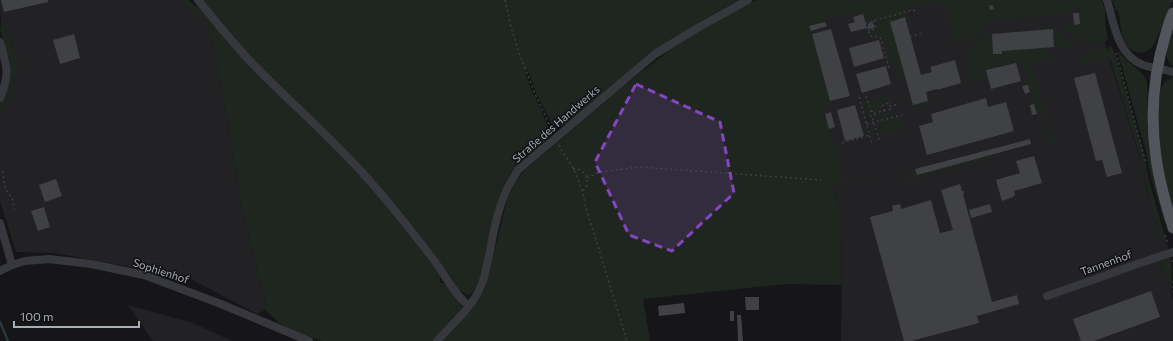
<svg xmlns="http://www.w3.org/2000/svg" width="1173" height="341" font-family="Commissioner,sans-serif">
  <style>
    .built { fill: #222225 }
    .green { fill: #1e261f }
    .lines { fill: none; stroke-linecap: round; stroke-linejoin: round }
    .stream { stroke: #2c353c; stroke-width: 2.5 }
    .building { fill: #404145 }
    .path { stroke: #3d3f44; stroke-width: 1.5; stroke-dasharray: 2 3; stroke-linecap: butt }
    .minor { stroke: #37383d; stroke-width: 8 }
    .major { stroke: #53555c; stroke-width: 11 }
    .marked { fill: #8446be; fill-opacity: 0.2; stroke: #8446be; stroke-width: 3; stroke-dasharray: 8 5; stroke-linejoin: round }
    .labels { text-anchor: middle; stroke-width: 3; stroke-linejoin: round; paint-order: stroke }
    .street-label { font-size: 11px; fill: #a8adb8; stroke: #111113 }
  </style>
  <rect width="100%" height="100%" fill="#161618"/>
  <g class="built">
    <path d="M0 0H183L184 3 208 21 224 100 243 214 267 309 257 314 189 278 55 253 16 252 0 202V117L20 64 3 24H1Z"/>
    <path d="M1095 0 1107 51 1146 178H1144L1147 192 1151 199 1165 243 1167 244 1170 258 1161 261 1173 300V341H841L842 212 832 186 842 184 764 27 890 5Z"/>
    <path d="M128 305 193 323 232 341H153Z"/>
  </g>
  <g class="green">
    <path d="M183 0H189L192 4 204 11 291 105 373 188 441 276 440 278V283H444L458 299 462 308 460 312 432 341H322L293 331 279 323 265 310 267 309 243 214 224 100 208 22 184 3Z"/>
    <path d="M202 0H739L697 23 654 52 569 123 560 127 553 126 537 95 528 70 525 71 532 92 540 107 549 130C547 134 546 141 543 144 538 150 529 154 523 159 512 169 503 184 499 198 494 216 485 291 468 295 456 291 453 278 446 270 439 260 431 250 422 240L249 57Z"/>
    <path d="M757 0H1102L1105 11V24L1108 39 1105 42C1092 43 1082 42 1071 33 1068 31 1066 30 1065 26L1067 23 1074 22 1080 24 1079 13 1081 11 1080 8 1070 9V13L1049 16V18L1045 16 990 20V25H984L976 35 973 36 978 24 971 37 966 40 950 44 949 43 955 41 945 4 922 5 916 7 914 9 904 11 906 17 890 22 907 82 901 83 896 65 890 67 881 36 871 35 869 31 871 32 877 29V23L875 21 889 17V16L874 20 865 17 864 13 860 14 859 12 828 18 825 20V22L810 26 830 101 828 102 829 107 824 108 826 114 825 115 833 144H839V146L834 149 837 161 844 159 845 163 840 165 844 178 842 179 843 183 875 179 903 173 906 177 909 176 908 173 912 172V170L915 169 917 175 995 154 996 157 906 181 902 173 876 180 832 186 842 212 841 285 786 284 643 299 650 341H442C458 326 474 308 485 289L507 200 514 184 524 171 626 84 678 44 730 13Z"/>
    <path d="M1112 0H1173L1155 43C1150 49 1145 55 1137 52 1119 47 1122 25 1118 11L1116 10Z"/>
    <path d="M1 24H3L20 64 0 117V105L8 86 10 67 9 58 0 30Z"/>
    <path d="M1050 27 1074 44V46L1042 49V48L1054 46 1053 29 1041 30V28Z"/>
    <path d="M1173 31V66C1161 58 1169 42 1173 31Z"/>
    <path d="M990 34 991 52H993L994 54H1002V51L1032 48 1033 53 1039 52V51L1043 50 1047 53 1048 56 1053 57 1054 61 1031 63 1049 130 1057 140 1050 142 1041 114H1037L1028 85 1022 86 1020 81H1028V79L1023 60 978 72 980 82 973 84C964 58 963 46 990 34Z"/>
    <path d="M1109 46 1112 47 1116 58 1144 155 1148 177 1167 244 1163 241 1161 238 1144 178 1146 177 1110 58 1081 65 1079 59 1085 58V55L1087 53 1096 51 1107 48 1108 51 1109 50 1108 47Z"/>
    <path d="M1117 49C1120 53 1123 58 1127 61 1135 68 1144 72 1147 82L1148 119 1167 221H1164L1151 176 1146 152Z"/>
    <path d="M1173 77V210L1163 172 1159 139 1158 120 1160 92 1162 87 1165 82Z"/>
    <path d="M886 95 892 100 893 104 890 105V102H885L881 104V108L876 112 871 110V104L869 100Z"/>
    <path d="M911 97 913 105 931 100 933 102 916 108 914 106C909 106 908 103 907 99Z"/>
    <path d="M867 100V106L869 109 867 114 865 115 861 102Z"/>
    <path d="M889 112 890 117 874 121V118L876 114 878 113 879 114Z"/>
    <path d="M898 116 901 127 897 132 886 135 882 132 879 121Z"/>
    <path d="M872 123 876 137 872 139 868 125Z"/>
    <path d="M1170 258 1172 272 1171 293 1161 261Z"/>
  </g>
  <g class="lines">
    <path class="stream" d="M0 322 8 341"/>
  </g>
  <g class="building">
    <path d="M1 0H48V2L4 12Z"/>
    <path d="M989 5 993 6 994 9 990 10Z"/>
    <path d="M1073 13H1079L1080 24 1074 25Z"/>
    <path d="M863 14 867 28 851 32 848 24 855 22 853 17Z"/>
    <path d="M905 17 921 75 932 72 930 67 955 60 961 83 937 90V89L926 92 928 101 913 105 890 22Z"/>
    <path d="M825 22 827 26 811 31 809 26Z"/>
    <path d="M871 22 874 24V28L871 29 868 28V24Z"/>
    <path d="M831 29 850 96 830 101 812 34Z"/>
    <path d="M1053 29 1054 47 1002 51V54H993L992 34Z"/>
    <path d="M74 34 80 58 60 64 53 40Z"/>
    <path d="M879 40 884 58 854 67 849 48Z"/>
    <path d="M1016 63 1021 81 991 89 986 70Z"/>
    <path d="M886 66 891 84 862 93 856 74Z"/>
    <path d="M1095 73 1122 173 1107 177 1102 160 1096 161 1074 78Z"/>
    <path d="M1028 85 1030 92 1025 94 1022 86Z"/>
    <path d="M986 98 988 107 1006 102 1014 131 927 155 919 126 933 122 931 114Z"/>
    <path d="M1034 104 1037 114 1032 115 1030 105Z"/>
    <path d="M855 105 864 136 845 141 837 110Z"/>
    <path d="M831 112 835 127 829 129 825 114Z"/>
    <path d="M1030 139 1031 144 917 175 915 169Z"/>
    <path d="M1034 156 1042 183 1014 191 1015 195 1013 197 1002 201 996 180 1020 173 1016 161Z"/>
    <path d="M56 179 62 196 45 202 39 185Z"/>
    <path d="M960 184 962 191H964V193L963 194 992 302 1017 295 1019 304 977 316 979 323 911 341H904L870 217 893 211 892 206 900 204 901 209 931 200 940 233 953 230 941 190Z"/>
    <path d="M990 204 992 212 971 218 969 210Z"/>
    <path d="M44 207 50 227 38 231 31 211Z"/>
    <path d="M1151 291 1160 317 1094 341H1081L1073 319Z"/>
    <path d="M745 297H759V310H746Z"/>
    <path d="M684 303 685 313 659 316 658 306Z"/>
    <rect x="730" y="311" width="4" height="10"/>
    <path d="M737 315H741L743 341H738Z"/>
  </g>
  <g class="lines">
    <g class="path">
      <path d="M505 0 511 27 518 50 536 96 541 106 552 131"/>
      <path d="M868 30 871 31 876 28 875 24 873 21"/>
      <path d="M910 37 922 33"/>
      <path d="M1116 53 1146 163"/>
      <path d="M889 68 880 37 870 36 866 23 912 10 916 11"/>
      <path d="M866 96 871 111 870 112 871 117H872L880 142"/>
      <path d="M859 97 872 144"/>
      <path d="M871 111H873L875 116H873"/>
      <path d="M884 111 890 109V106"/>
      <path d="M874 113 884 111 883 105 889 103 890 106 899 104"/>
      <path d="M867 124 902 115"/>
      <path d="M842 143 870 135"/>
      <path d="M559 145C563 154 570 162 574 170 579 181 583 192 585 204L627 341"/>
      <path d="M573 169C580 168 584 172 587 178 588 183 587 188 582 191"/>
      <path d="M3 171 4 183 6 190 12 198 15 209"/>
      <path d="M587 178 600 172 639 167 821 180"/>
      <path d="M1165 235 1168 244"/>
      <path d="M1172 260 1173 264"/>
      <path d="M1173 281V292"/>
    </g>
    <g class="minor">
      <path d="M198 0C214 20 230 39 247 58 289 102 336 141 375 187 397 212 416 237 436 263 446 277 455 295 469 306"/>
      <path d="M1107 0C1114 23 1117 55 1143 65 1152 68 1163 69 1173 72"/>
      <path d="M0 42C7 65 10 75 0 98"/>
      <path d="M0 223 12 265"/>
      <path d="M0 271 12 265 25 261 49 259 91 264 144 275 221 304 309 341"/>
      <path d="M1047 296 1104 276 1140 263 1173 252"/>
      <path d="M437 341C452 324 472 308 481 286 486 275 487 263 490 251 493 233 499 207 506 191 509 184 514 177 518 170L655 54 699 27 748 0"/>
    </g>
    <path class="major" d="M1173 13C1170 19 1168 26 1166 33 1154 72 1150 116 1156 157 1159 181 1166 205 1173 228"/>
  </g>
  <path class="marked" d="M636 84 720 122 734 193 672 251 629 235 595 162Z"/>
  <g class="labels">
    <g class="street-label">
      <text transform="translate(556 124) rotate(-41)" y="4">Straße des Handwerks</text>
      <text transform="translate(1106 263) rotate(-20)" y="4">Tannenhof</text>
      <text transform="translate(161 271) rotate(18)" y="4">Sophienhof</text>
    </g>
  </g>
  <path d="M14 321v6h125v-6" fill="none" stroke="#a8adb8" stroke-width="2"/>
  <text x="20" y="321" font-size="12" fill="#a8adb8" stroke="#111113" stroke-width="3" paint-order="stroke">100 m</text>
</svg>
